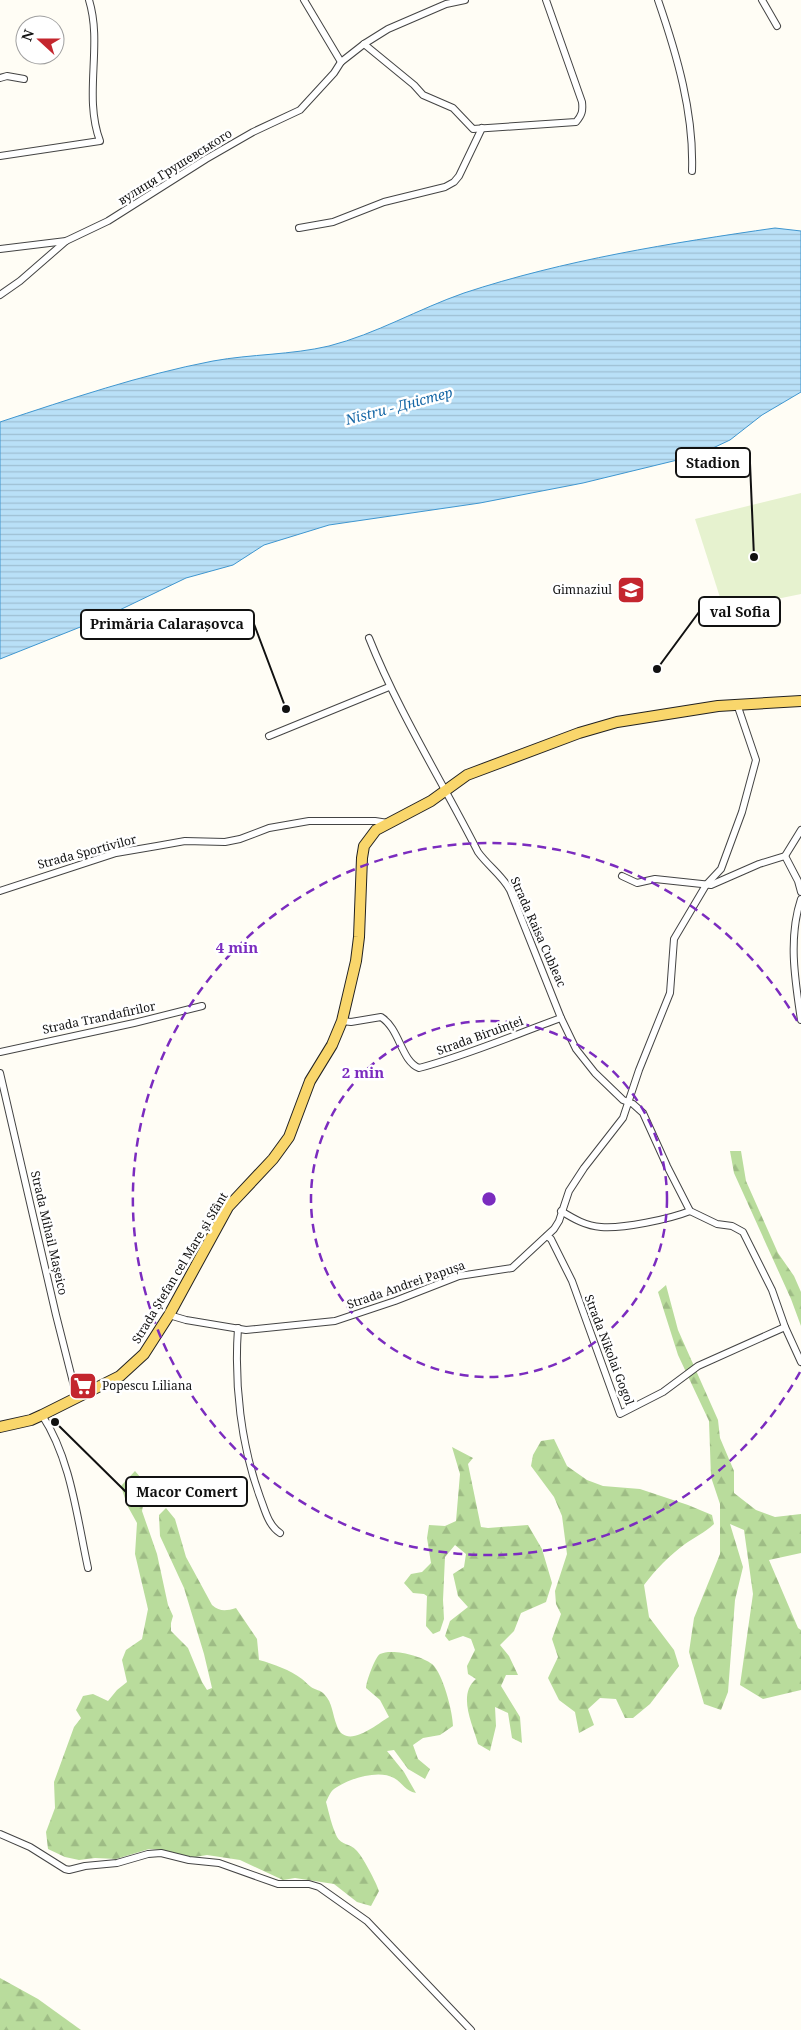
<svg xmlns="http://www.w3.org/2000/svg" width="801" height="2030" font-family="'Noto Serif',serif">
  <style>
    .forest { fill: url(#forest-firs) }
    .pitch { fill: #e6f2cf }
    .water { fill: url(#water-rules); stroke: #3f96cf }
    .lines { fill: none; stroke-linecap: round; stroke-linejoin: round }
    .minor-casing { stroke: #444; stroke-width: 8 }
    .primary-casing { stroke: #222; stroke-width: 12 }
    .minor { stroke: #fff; stroke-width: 6 }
    .primary { stroke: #f9d66b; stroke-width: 10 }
    .ring { fill: none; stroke: #7b2cbf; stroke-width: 2.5; stroke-dasharray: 9 6 }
    .labels { text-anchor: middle; stroke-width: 5; stroke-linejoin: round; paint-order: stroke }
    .street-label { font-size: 12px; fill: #111; stroke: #fff }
    .poi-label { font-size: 12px; fill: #111; stroke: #fff; text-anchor: end }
    .water-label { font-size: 14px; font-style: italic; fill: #1768a6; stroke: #fff }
    .centre { fill: #7b2cbf; stroke: #fff; stroke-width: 2.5 }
    .ring-label { font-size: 15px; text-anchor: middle; font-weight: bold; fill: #7b2cbf; stroke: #fff; stroke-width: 5; stroke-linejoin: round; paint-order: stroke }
    .leader { fill: none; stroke: #111; stroke-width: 2 }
    .callout-dot { fill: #111; stroke: #fff; stroke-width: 2 }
    .callout { fill: #fff; stroke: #111; stroke-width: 2 }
    .callout-label { font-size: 14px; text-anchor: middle; font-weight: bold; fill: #111 }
  </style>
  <defs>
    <pattern id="forest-firs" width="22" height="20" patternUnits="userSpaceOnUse" patternTransform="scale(1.25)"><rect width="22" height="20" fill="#b9dc9c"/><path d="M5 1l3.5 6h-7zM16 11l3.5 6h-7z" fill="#9ebc85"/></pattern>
    <pattern id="water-rules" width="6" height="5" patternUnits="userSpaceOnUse" patternTransform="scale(1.25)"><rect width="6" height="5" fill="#b9e0f7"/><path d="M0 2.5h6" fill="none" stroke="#9ebfd3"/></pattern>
  </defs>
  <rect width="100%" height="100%" fill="#fffdf5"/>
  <g class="forest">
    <path d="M730 1151H741L746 1181 778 1253 794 1276 801 1292V1326L791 1299 734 1173Z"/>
    <path d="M666 1285 678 1330 718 1420 720 1438 734 1471V1493L756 1510 775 1517 801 1514V1553L769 1560 798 1628 801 1630V1690L763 1699 740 1685 753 1594 744 1530 730 1524 743 1567 735 1600 728 1692 721 1710 704 1704 689 1652 694 1618 720 1554V1504L711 1477 709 1421 678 1355 658 1292Z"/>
    <path d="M554 1439 567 1466 587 1480 603 1486 640 1489 688 1505 712 1515 714 1524C704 1533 695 1537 685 1544 669 1556 656 1569 644 1585L649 1617 674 1650 679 1666 650 1704 633 1718H625L616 1699 600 1698 588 1709 594 1725 579 1733 575 1712 559 1700 548 1678 558 1657 552 1639 561 1614 556 1604 555 1591 567 1554 562 1516 554 1497 531 1466 533 1455 541 1441Z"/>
    <path d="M452 1447 473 1458 468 1464 481 1527 488 1528 528 1525 542 1549 552 1583 546 1602 521 1613 514 1631 500 1645 509 1656 518 1675H506L501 1686 520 1717 522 1743 512 1738 508 1713 495 1707 496 1726 490 1751 478 1744C473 1724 457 1695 476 1679L468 1674 467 1666 475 1650 471 1639 463 1636 449 1641 445 1636 450 1621 468 1607 458 1596 453 1574 464 1567 466 1554 455 1545 445 1557 443 1600 444 1619 440 1631 433 1634 426 1626 427 1596 424 1594 413 1593 404 1583 411 1574 422 1572 431 1563 427 1538 429 1525 445 1526 456 1521 460 1474Z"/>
    <path d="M135 1471 147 1485 142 1511 157 1554 168 1605 173 1616 171 1623V1631L188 1648 202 1682 207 1690 212 1688 204 1654 184 1588 160 1536 159 1515 166 1508 175 1519 186 1557 212 1605C220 1612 226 1611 236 1608L257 1639 259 1660C274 1664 290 1670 302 1679 305 1681 307 1684 311 1687 315 1690 321 1690 324 1694 333 1703 332 1714 337 1726 346 1751 377 1724 389 1717L380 1700 366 1688C366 1682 375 1657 380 1654 392 1648 422 1656 432 1664 443 1673 453 1713 453 1726L440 1735 423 1738 413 1745 418 1759 430 1769 425 1779 408 1769 394 1750 387 1751 404 1772 416 1793C405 1791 403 1783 394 1778 378 1769 348 1779 334 1789 330 1792 328 1798 326 1802 329 1813 332 1827 337 1837 341 1845 351 1844 356 1850 362 1855 377 1884 379 1891L371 1906 357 1902 334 1884 295 1878 283 1880 240 1860 207 1855 195 1857 176 1856 164 1850 149 1849 116 1859 95 1858 79 1860 65 1857 48 1849 46 1832 55 1808 54 1782 74 1727 81 1718 76 1710 83 1696 93 1694 108 1701 117 1690 127 1682 122 1660 126 1650 142 1639 148 1609 135 1554 137 1523 127 1505 121 1486Z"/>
    <path d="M0 1978 38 1999 81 2030H0Z"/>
  </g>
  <path class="pitch" d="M801 493V594L724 610 695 519Z"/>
  <path class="water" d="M775 228 801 231V392L762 415 730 440 698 455 583 483 480 503 329 525 264 545 233 565 186 578 103 618 0 659V422C70 399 140 375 213 361 251 354 291 355 329 346 376 334 418 309 464 293 564 260 671 243 775 228Z"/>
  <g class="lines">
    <g class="minor-casing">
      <g id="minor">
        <path d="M304 0 341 62"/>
        <path d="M658 0C677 55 694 113 692 171"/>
        <path d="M762 0 777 26"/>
        <path d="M364 44 414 85 423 95 453 108 473 129 576 122C582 115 583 111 582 102L546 0"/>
        <path d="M0 78 7 76 24 79"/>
        <path d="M0 156 100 141C83 96 103 45 89 0"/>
        <path d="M299 228 333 222 384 202 445 187 454 182 459 176 482 128"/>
        <path d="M0 249 66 241 108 221 206 159 253 132 300 110 334 73 341 62 364 44 388 29 446 4 465 0"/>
        <path d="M0 295 20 281 66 241"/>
        <path d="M369 638C399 713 442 781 478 852 488 866 502 875 510 890L561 1018 576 1049 595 1073 623 1100 633 1104 643 1113 667 1166 690 1211 717 1224 732 1226 743 1232 772 1290 785 1327 801 1362"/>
        <path d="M269 736 389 687"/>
        <path d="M785 856 798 881 801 892"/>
        <path d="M622 876 637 883 655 879 711 885 759 864 785 856 801 830"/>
        <path d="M0 891 116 853 157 846 185 841 225 842 240 839 269 828 309 821H375L388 823"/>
        <path d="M801 899C788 938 795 980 801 1020"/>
        <path d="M342 1021 351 1022 381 1017C400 1029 401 1061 419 1068 468 1055 514 1035 561 1018"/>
        <path d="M0 1052 134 1023 202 1006"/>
        <path d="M0 1073 56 1315 77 1398"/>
        <path d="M561 1211C574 1219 586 1226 601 1227 622 1229 670 1219 690 1211"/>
        <path d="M547 1236 551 1239 572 1281 620 1414 663 1392 698 1366 785 1327"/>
        <path d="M169 1315 186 1320 246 1330 335 1321 395 1301 459 1276 512 1268 554 1229 559 1221 569 1191 584 1168 623 1118 639 1070 670 993 674 939 706 885 721 869 742 812 756 760 737 704"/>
        <path d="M238 1328C234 1384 241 1445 260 1497 265 1510 268 1525 280 1533"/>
        <path d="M42 1415C71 1459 77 1518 88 1568"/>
        <path d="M0 1834 30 1847 65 1869 69 1870 85 1866 117 1863 148 1854 161 1853 189 1860 219 1863 278 1884H309L319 1887 367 1921 471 2030"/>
      </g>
    </g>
    <g class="primary-casing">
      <path id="primary" d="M0 1427 31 1420 42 1415 120 1376 144 1354 169 1315 228 1207 273 1159 289 1137 310 1081 332 1045 342 1021 356 961 359 937 362 858 364 846 376 830 431 801 467 775 579 733 617 722 718 706 801 701"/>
    </g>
    <use href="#minor" class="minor"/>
    <use href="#primary" class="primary"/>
  </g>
  <g class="ring">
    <circle cx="489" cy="1199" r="178"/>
    <path d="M800 1372A356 356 0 1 1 800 1026"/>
  </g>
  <defs>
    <g id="school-square" transform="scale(1.4375)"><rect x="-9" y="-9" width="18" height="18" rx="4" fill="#c4262e" stroke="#fff"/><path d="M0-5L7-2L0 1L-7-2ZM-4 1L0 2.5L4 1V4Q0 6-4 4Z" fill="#fff"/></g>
    <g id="supermarket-square" transform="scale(1.4375)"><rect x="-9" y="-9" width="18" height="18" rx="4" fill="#c4262e" stroke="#fff"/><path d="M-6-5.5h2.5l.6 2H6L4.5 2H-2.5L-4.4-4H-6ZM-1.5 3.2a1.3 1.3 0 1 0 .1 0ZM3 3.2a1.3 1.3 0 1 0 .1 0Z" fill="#fff"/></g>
  </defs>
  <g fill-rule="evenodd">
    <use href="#school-square" x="631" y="590"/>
    <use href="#supermarket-square" x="83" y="1386"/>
  </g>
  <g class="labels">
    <g class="street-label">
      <text transform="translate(175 167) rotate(-32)" y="4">вулиця Грушевського</text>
      <text transform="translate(87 852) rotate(-15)" y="4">Strada Sportivilor</text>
      <text transform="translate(538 932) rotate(66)" y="4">Strada Raisa Cubleac</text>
      <text transform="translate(99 1018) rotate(-12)" y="4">Strada Trandafirilor</text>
      <text transform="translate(480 1036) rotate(-20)" y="4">Strada Biruinței</text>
      <text transform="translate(49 1233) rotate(77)" y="4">Strada Mihail Mașeico</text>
      <text transform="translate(180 1268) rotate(-59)" y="4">Strada Ștefan cel Mare și Sfânt</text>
      <text transform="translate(406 1285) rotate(-19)" y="4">Strada Andrei Papușa</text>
      <text transform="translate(609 1350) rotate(69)" y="4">Strada Nikolai Gogol</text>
    </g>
    <g class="poi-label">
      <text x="612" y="594">Gimnaziul</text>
      <text x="102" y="1390" text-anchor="start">Popescu Liliana</text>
    </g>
    <g class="water-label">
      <text transform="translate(399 406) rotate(-15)" y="5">Nistru - Дністер</text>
    </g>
  </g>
  <circle cx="489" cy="1199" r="8" class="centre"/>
  <g class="ring-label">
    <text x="237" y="953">4 min</text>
    <text x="363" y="1078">2 min</text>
  </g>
  <path class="leader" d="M754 557L750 463M657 669L699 612M286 709L254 624M55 1422L126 1492"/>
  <g class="callout-dot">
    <circle cx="754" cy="557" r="5"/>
    <circle cx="657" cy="669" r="5"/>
    <circle cx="286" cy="709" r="5"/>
    <circle cx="55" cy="1422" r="5"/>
  </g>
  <g class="callout">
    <rect x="676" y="448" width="74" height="29" rx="5"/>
    <rect x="699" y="597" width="81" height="29" rx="5"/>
    <rect x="81" y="610" width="173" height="29" rx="5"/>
    <rect x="126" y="1477" width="121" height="29" rx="5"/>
  </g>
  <g class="callout-label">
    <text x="713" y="468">Stadion</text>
    <text x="740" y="617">val Sofia</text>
    <text x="167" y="629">Primăria Calarașovca</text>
    <text x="187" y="1497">Macor Comert</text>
  </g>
  <g transform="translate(40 40) rotate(291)"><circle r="24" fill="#ffffff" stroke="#a0a0a0"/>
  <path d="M0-4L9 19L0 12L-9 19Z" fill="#c4262e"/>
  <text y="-8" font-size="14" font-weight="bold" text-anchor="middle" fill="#111111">N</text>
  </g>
</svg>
